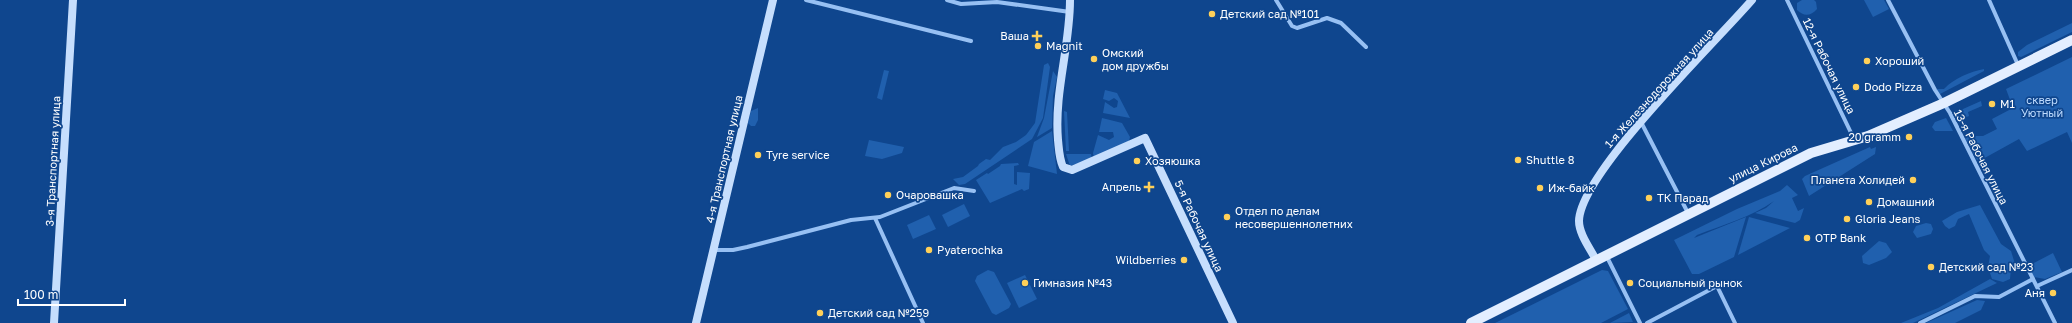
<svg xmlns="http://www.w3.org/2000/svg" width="2072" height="323" font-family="'Golos Text',sans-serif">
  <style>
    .green { fill: #2060ae }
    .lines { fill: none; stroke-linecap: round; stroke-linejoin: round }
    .street { stroke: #97c0f3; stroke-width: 4 }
    .secondary { stroke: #c6defd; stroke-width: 8 }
    .primary { stroke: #e3eeff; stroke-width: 10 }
    .poi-dot { fill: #ffd059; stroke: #0f468e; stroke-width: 1.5 }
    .labels { text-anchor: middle; stroke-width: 3.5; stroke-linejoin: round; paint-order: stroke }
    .poi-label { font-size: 11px; fill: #fff; stroke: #0f468e; text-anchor: start }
    .street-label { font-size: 11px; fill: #fff; stroke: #0f468e }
    .park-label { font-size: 11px; fill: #bedbfe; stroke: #0f468e }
  </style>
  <rect width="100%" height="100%" fill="#0f468e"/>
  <g class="green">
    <path d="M1802 0H1814L1816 2 1817 9C1811 16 1804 17 1797 10V3Z"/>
    <path d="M1864 0H1884L1889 9 1873 17Z"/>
    <path d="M2072 23V32L2021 57 2018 56V52L2027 45Z"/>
    <path d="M2072 57V143L2067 132 2027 151 2019 139 1981 160 1980 159 1977 160 1964 136H1983L1997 129 1992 119 2013 108 2006 89Z"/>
    <path d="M1048 63 1050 67 1043 118 1032 139 965 184 959 185 953 179 963 177 978 166 979 164 986 159 990 160 1003 147 1016 142 1026 135 1035 123 1044 65Z"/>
    <path d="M1984 69V71L1940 94 1936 91 1937 89H1944C1954 78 1970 72 1984 69Z"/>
    <path d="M884 70 889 71 882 100 877 98Z"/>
    <path d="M1053 71 1057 77 1053 96 1052 128 1037 137 1044 118Z"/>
    <path d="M1105 90 1117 93 1130 118 1103 113 1105 102 1114 108 1117 107 1118 101 1114 98 1109 101 1103 99Z"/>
    <path d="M1981 101 1982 106 1968 112 1969 116 1957 121 1954 113Z"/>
    <path d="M758 108V120L755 126H751L748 123 751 111Z"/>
    <path d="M1064 111 1067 112 1069 151H1066Z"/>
    <path d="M1102 118 1122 123 1130 137 1129 141 1094 159 1093 153 1098 135 1109 140 1114 137 1113 132H1099Z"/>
    <path d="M1946 118 1953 131H1935L1932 127 1935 122Z"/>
    <path d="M1052 131 1057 174 1028 166 1034 142Z"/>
    <path d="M869 140 904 147 902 153 882 159 865 156Z"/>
    <path d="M1870 147 1871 149 1876 147 1875 154 1809 196 1802 179 1805 176Z"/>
    <path d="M1066 154H1091L1092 159 1070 166Z"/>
    <path d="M1018 163 1019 165 1014 166V184L1017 185V172L1030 173 1029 189 1024 191 1022 189 990 203 976 180 987 173 988 174 1000 166 1001 164Z"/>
    <path d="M1787 185 1798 195 1792 198 1798 211 1804 208 1800 220 1795 223 1755 213 1766 208 1774 201C1751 217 1723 225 1697 235L1694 238 1746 217 1734 257 1699 274H1692L1674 240 1737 209 1780 191Z"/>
    <path d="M964 204 970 216 948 227 942 215Z"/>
    <path d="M1980 205 2001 244 2011 251 2015 264 2011 269 2010 279 2003 282 1992 279 1988 267 1990 256 1984 250 1969 214 1958 219 1955 226 1949 229 1945 226 1942 221 1957 212Z"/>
    <path d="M929 215 936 229 913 239 907 225Z"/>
    <path d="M1749 217 1790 228 1738 255Z"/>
    <path d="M1926 223 1931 224 1933 229 1931 234 1917 238 1913 232 1916 226Z"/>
    <path d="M1879 241 1886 243 1892 252 1886 258 1869 265 1863 263 1862 256Z"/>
    <path d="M2053 253 2062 272 2045 279 2034 277 2028 266Z"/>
    <path d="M988 270 994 272 1011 304 1009 308 996 315 992 313 975 281 977 276Z"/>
    <path d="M1602 270 1608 271 1628 309 1601 323H1495Z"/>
    <path d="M1025 275 1037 299 1019 308 1007 283Z"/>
    <path d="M1990 279 1997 283 1913 323H1901L1938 308Z"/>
    <path d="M1977 300 1985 301 1981 310 1955 323H1926Z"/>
    <path d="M1629 313 1633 322 1610 323Z"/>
  </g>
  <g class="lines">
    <g class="street">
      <path d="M806 0 971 41"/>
      <path d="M947 0 961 4 997 2 1070 12"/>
      <path d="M1276 0 1292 26 1297 28 1327 18 1341 23 1366 47"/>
      <path d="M1787 0 1854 139"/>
      <path d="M1888 0 1935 90 1950 113 2055 323"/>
      <path d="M1989 0 2018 65"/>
      <path d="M1641 122 1688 213"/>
      <path d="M875 218 923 323"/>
      <path d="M714 250H733L747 247 851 220 880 217 954 188 974 191"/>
      <path d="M1606 255 1640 323"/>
      <path d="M2037 286 2072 270"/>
      <path d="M1647 323 1717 286 1735 323"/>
      <path d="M1920 323 1975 296 1999 297 2033 279"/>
    </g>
    <g class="secondary">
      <path d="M1070 0C1070 47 1054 92 1058 140 1059 149 1059 158 1063 167L1072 170 1145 138 1233 323"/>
      <path d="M1596 260C1590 248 1579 234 1579 221 1580 173 1716 42 1752 0"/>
      <path d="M54 323 73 0"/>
      <path d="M696 323 773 0"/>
    </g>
    <path class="primary" d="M1471 323 1811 153 1868 136 1944 103 2072 40"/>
  </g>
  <g class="poi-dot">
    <circle cx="1212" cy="14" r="4"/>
    <path d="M1035 30h4v4h4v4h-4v4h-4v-4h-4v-4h4z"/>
    <circle cx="1038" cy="46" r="4"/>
    <circle cx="1094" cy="59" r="4"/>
    <circle cx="1867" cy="61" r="4"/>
    <circle cx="1856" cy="87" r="4"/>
    <circle cx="1992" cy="104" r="4"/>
    <circle cx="1909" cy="137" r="4"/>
    <circle cx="758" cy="155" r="4"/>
    <circle cx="1518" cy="160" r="4"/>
    <circle cx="1137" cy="161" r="4"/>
    <circle cx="1913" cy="180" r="4"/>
    <path d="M1147 181h4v4h4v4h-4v4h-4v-4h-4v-4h4z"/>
    <circle cx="1540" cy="188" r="4"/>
    <circle cx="888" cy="195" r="4"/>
    <circle cx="1649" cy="198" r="4"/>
    <circle cx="1869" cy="202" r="4"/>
    <circle cx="1227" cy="217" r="4"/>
    <circle cx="1847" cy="219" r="4"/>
    <circle cx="1807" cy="238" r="4"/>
    <circle cx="929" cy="250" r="4"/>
    <circle cx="1184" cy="260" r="4"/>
    <circle cx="1931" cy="267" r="4"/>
    <circle cx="1025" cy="283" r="4"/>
    <circle cx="1630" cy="283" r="4"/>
    <circle cx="2053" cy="293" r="4"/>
    <circle cx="820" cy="313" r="4"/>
  </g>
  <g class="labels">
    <g class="poi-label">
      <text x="1220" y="18">Детский сад №101</text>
      <text x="1029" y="40" text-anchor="end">Ваша</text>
      <text x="1046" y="50">Magnit</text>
      <text x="1102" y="57">Омский<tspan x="1102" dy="13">дом дружбы</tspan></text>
      <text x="1875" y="65">Хороший</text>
      <text x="1864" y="91">Dodo Pizza</text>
      <text x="2000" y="108">М1</text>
      <text x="1901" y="141" text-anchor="end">20 gramm</text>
      <text x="766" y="159">Tyre service</text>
      <text x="1526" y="164">Shuttle 8</text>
      <text x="1145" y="165">Хозяюшка</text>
      <text x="1905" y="184" text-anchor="end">Планета Холидей</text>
      <text x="1141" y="191" text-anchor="end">Апрель</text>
      <text x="1548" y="192">Иж-байк</text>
      <text x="896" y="199">Очаровашка</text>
      <text x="1657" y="202">ТК Парад</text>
      <text x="1877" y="206">Домашний</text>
      <text x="1235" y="215">Отдел по делам<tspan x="1235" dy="13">несовершеннолетних</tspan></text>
      <text x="1855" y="223">Gloria Jeans</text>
      <text x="1815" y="242">OTP Bank</text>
      <text x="937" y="254">Pyaterochka</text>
      <text x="1176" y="264" text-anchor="end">Wildberries</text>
      <text x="1939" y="271">Детский сад №23</text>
      <text x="1033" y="287">Гимназия №43</text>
      <text x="1638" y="287">Социальный рынок</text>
      <text x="2045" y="297" text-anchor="end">Аня</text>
      <text x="828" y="317">Детский сад №259</text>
    </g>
    <g class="street-label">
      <text transform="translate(1829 66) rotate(64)" y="4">12-я Рабочая улица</text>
      <text transform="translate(1659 88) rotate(-48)" y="4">1-я Железнодорожная улица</text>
      <text transform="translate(1981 157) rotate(63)" y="4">13-я Рабочая улица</text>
      <text transform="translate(724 159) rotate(-77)" y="4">4-я Транспортная улица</text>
      <text transform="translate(53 161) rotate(-87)" y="4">3-я Транспортная улица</text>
      <text transform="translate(1763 163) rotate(-26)" y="4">улица Кирова</text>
      <text transform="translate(1199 226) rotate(65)" y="4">5-я Рабочая улица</text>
    </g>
    <g class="park-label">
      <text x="2042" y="104">сквер<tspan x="2042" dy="13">Уютный</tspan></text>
    </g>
  </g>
  <path d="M18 299v6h107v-6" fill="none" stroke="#ffffff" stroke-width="2"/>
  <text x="24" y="299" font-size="12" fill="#ffffff" stroke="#0f468e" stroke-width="3" paint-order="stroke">100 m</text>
</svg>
